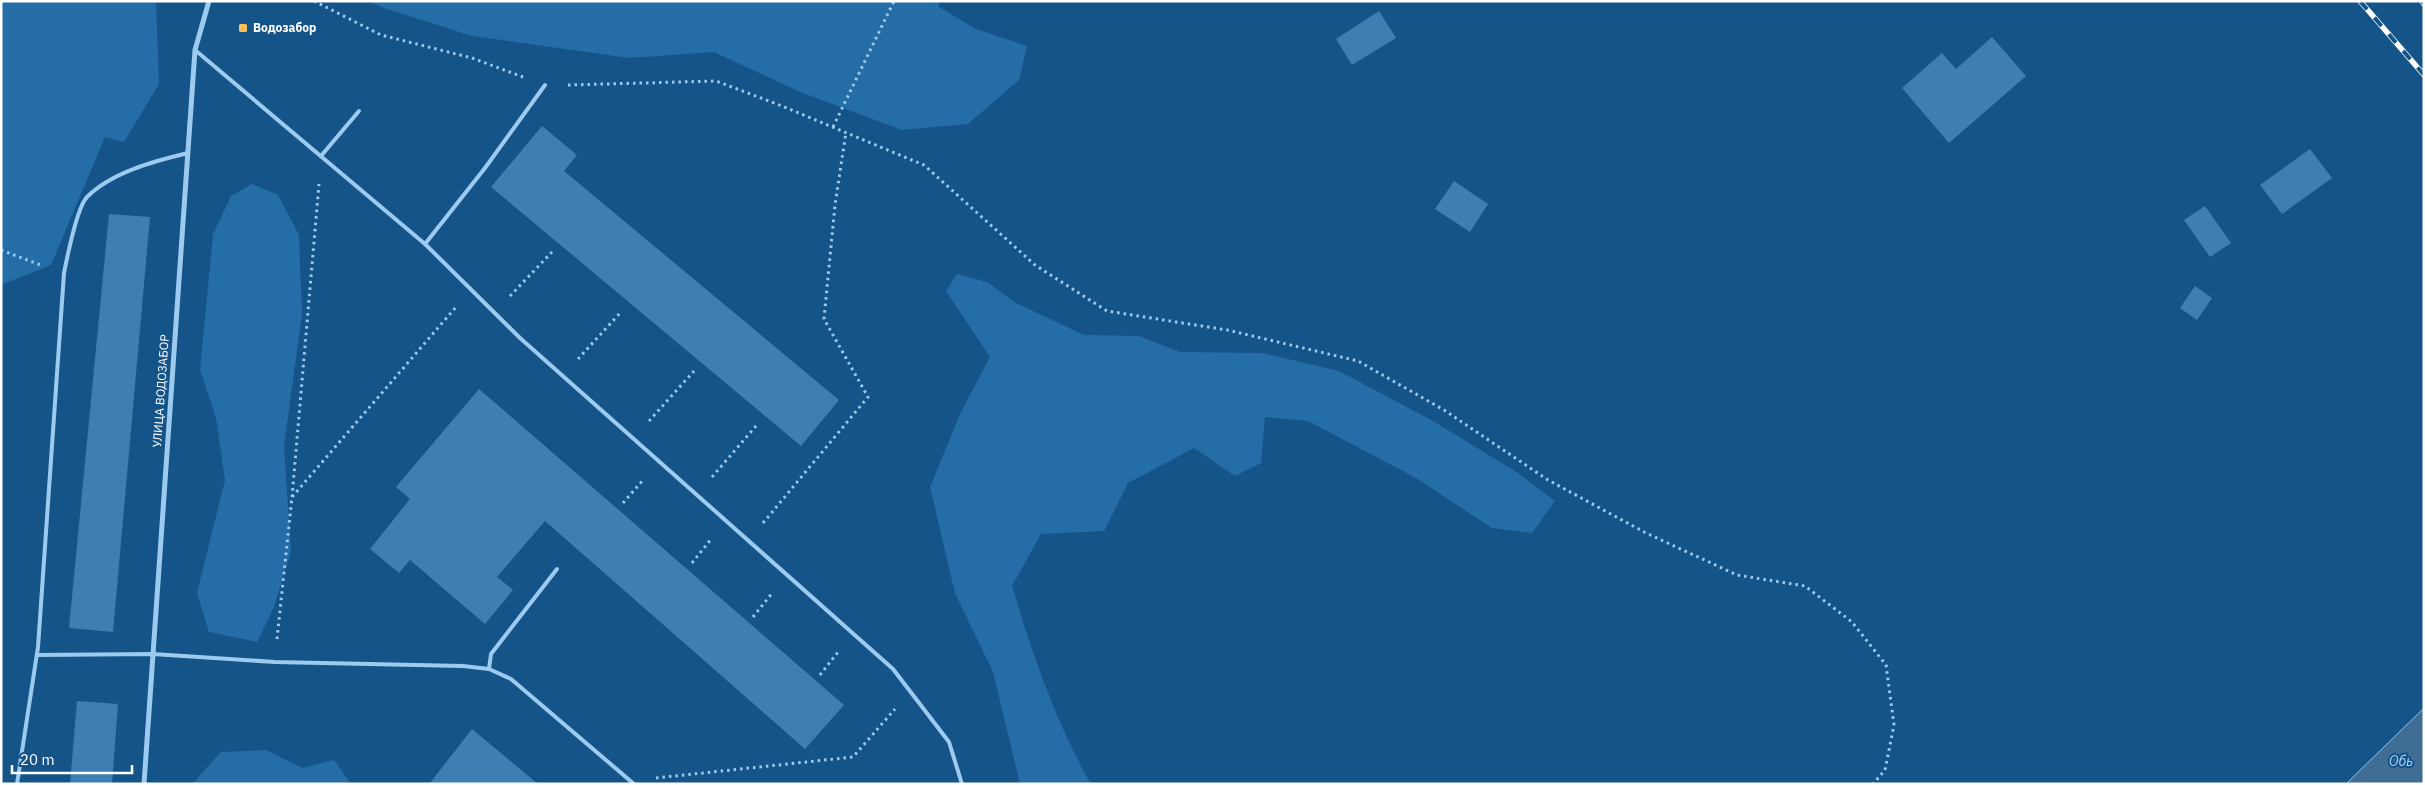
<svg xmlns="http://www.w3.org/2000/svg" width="2425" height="785" font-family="'IBM Plex Sans',sans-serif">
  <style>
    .green { fill: #246da7 }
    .water { fill: #3f6d94; stroke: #8fc7f2 }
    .building { fill: #3d7fb2 }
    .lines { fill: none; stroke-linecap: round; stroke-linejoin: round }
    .path { stroke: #9ccbef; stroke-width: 3; stroke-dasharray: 2.5 4; stroke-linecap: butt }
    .service { stroke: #9ccbef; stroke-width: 4 }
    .minor { stroke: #9ccbef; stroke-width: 5 }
    .rail-casing { stroke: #fff; stroke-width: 5.5 }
    .rail { stroke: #155489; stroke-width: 4; stroke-dasharray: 11; stroke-linecap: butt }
    .poi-dot { fill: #ffbe5a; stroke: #155489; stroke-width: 2 }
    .labels { text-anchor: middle; stroke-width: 4; stroke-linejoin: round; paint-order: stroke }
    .poi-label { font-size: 12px; font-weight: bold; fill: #fff; stroke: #155489; text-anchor: start }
    .street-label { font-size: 12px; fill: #fff; stroke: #155489 }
    .water-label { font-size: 14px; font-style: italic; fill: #a8d4f6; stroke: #155489 }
  </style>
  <rect width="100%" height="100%" fill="#155489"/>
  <g class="green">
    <path d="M1 1H156L159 84 124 142 105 137 51 265 1 285Z"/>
    <path d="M369 1H939V7L976 29 1027 46 1019 80 968 124 902 130 800 92 714 52 629 58 472 36 381 7Z"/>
    <path d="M252 184 278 195 299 235 302 314 284 446 291 551 274 607 257 642 209 632 197 593 225 480 216 418 200 370 213 234 231 196Z"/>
    <path d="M957 274 987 282 1014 302 1084 335 1139 336 1180 352 1262 353 1339 371 1433 421 1518 473 1555 501 1532 533 1492 528 1416 478 1308 421 1265 417 1261 463 1235 476 1194 448 1128 483 1104 531 1041 534 1012 586C1031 650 1057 726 1091 784H1020L993 672 955 593 930 487 960 414 990 357 946 291Z"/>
    <path d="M266 750 302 768 334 760 349 781 346 784H192L221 752Z"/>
  </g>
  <path class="water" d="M2424 708V784H2346Z"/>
  <g class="building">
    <path d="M1379 11 1396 38 1352 65 1336 39Z"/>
    <path d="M1992 37 2026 76 1949 143 1902 88 1942 53 1956 69Z"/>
    <path d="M542 126 577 155 564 171 839 400 801 446 491 187Z"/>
    <path d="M2310 149 2332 178 2282 214 2260 185Z"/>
    <path d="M1454 181 1488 204 1470 232 1435 209Z"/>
    <path d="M2205 206 2231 243 2210 257 2184 220Z"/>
    <path d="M109 214 150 217 113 632 69 628Z"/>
    <path d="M2195 286 2212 298 2197 320 2180 308Z"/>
    <path d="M479 389 844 705 805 749 545 521 497 577 513 590 485 624 410 560 399 573 370 549 410 499 396 487Z"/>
    <path d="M77 701 118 704 112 784H70Z"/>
    <path d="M472 729 538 784 430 783Z"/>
  </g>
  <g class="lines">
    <g class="path">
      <path d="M314 1 381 35 472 58 523 77"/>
      <path d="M568 85 716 81 782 106 924 165 1035 265 1107 311 1227 330 1358 361 1444 410 1548 480 1646 533 1737 575 1805 586 1852 622 1886 665 1894 725 1885 770 1873 784"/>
      <path d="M833 127 894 1"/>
      <path d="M1 250 43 266"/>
      <path d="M510 296 552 252"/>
      <path d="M578 359 621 312"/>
      <path d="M649 421 694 371"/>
      <path d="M712 477 756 426"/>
      <path d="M292 497 319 184"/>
      <path d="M623 503 644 479"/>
      <path d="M763 523 868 397 824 319 835 205 846 132"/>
      <path d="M692 563 712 538"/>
      <path d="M753 617 773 592"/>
      <path d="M277 639 292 497 456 307"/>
      <path d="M820 675 838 652"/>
      <path d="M656 778 853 757 895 709"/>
    </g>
    <g class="service">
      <path d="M195 50 425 244 520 338 893 669 949 742 962 784"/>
      <path d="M321 156 359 111"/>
      <path d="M425 244 485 168 545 85"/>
      <path d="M37 655 153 654 275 662 463 666 489 669 511 679 634 784"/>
      <path d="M489 669 491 654 557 569"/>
      <path d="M17 784 38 647 64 273C67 258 77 207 87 197 112 172 155 161 188 153"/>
    </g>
    <path class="minor" d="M144 784 195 50 209 1"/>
    <g class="rail-casing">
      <g id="rail">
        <path d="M2360 1 2424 75"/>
        <path d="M2422 1 2424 4"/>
      </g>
    </g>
    <use href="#rail" class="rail"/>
  </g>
  <rect class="poi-dot" x="238" y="23" width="10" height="10" rx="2.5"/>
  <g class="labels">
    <g class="poi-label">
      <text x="253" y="32">Водозабор</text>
    </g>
    <g class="street-label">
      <text transform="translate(161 391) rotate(-86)" y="4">УЛИЦА ВОДОЗАБОР</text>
    </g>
    <g class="water-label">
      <text x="2401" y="766">Обь</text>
    </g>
  </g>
  <rect width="2425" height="785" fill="none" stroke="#ffffff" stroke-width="5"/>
  <path d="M12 765v8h120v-8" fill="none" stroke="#ffffff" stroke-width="2.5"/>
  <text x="20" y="765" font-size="15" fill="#ffffff" stroke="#155489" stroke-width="4" paint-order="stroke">20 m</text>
</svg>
